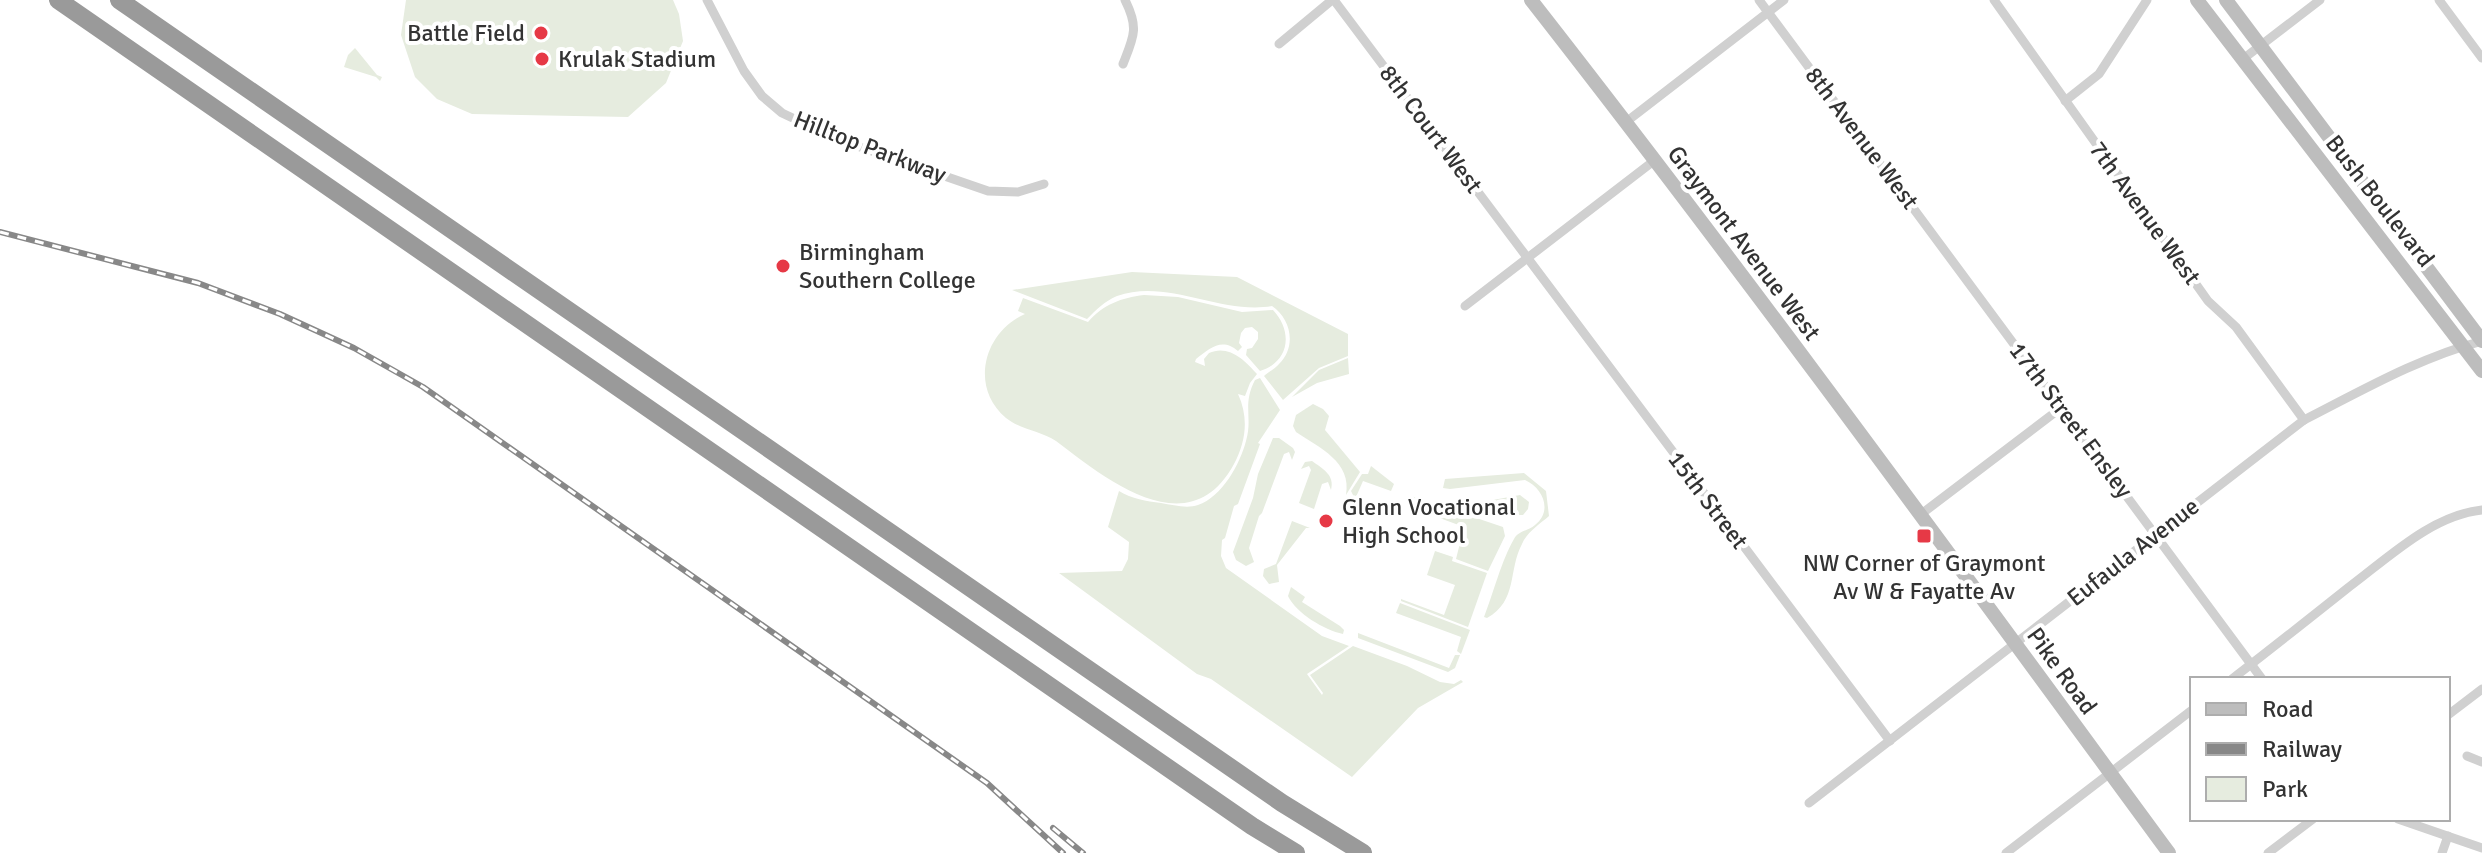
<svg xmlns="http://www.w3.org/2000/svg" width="2482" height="853" font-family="Signika,sans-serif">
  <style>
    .green { fill: #e6ecdf }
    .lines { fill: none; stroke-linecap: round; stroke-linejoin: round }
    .street { stroke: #d0d0d0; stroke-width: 9 }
    .secondary { stroke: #bdbdbd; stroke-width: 14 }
    .highway { stroke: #9a9a9a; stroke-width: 18 }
    .rail-casing { stroke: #888; stroke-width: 6 }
    .rail { stroke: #fff; stroke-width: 3; stroke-dasharray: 9; stroke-linecap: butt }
    .poi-dot { fill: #e63946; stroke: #fff; stroke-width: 3 }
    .labels { text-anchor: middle; stroke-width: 8; stroke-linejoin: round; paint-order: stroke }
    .poi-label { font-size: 24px; fill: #333; stroke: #fff; text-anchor: start }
    .street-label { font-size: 24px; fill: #333; stroke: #fff }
  </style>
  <rect width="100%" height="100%" fill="#fff"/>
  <g class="green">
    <path d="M406 0H673L679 14 683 41 666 83 628 117 472 114 437 99 415 77 401 35Z"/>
    <path d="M355 48 377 75 382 77 380 81 376 77 344 67 348 55Z"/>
    <path d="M1132 272 1237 277 1348 334V356L1319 368 1283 400 1264 376C1268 372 1275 369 1279 364 1297 346 1291 319 1272 306 1221 315 1167 278 1117 296 1105 301 1096 310 1087 319L1012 290Z"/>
    <path d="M1144 295 1178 297 1242 312 1273 310C1293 331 1290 362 1260 371L1246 355 1247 349 1252 348 1258 339V332L1252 327 1245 328 1241 333 1239 343 1242 347 1238 351C1222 337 1210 348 1196 359L1195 362 1205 366 1204 359 1209 353C1228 344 1245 360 1257 374L1250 383 1245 396 1238 394C1249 418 1246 441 1234 464 1189 547 1106 479 1056 441 1041 431 1021 430 1006 418 969 387 984 332 1025 314L1018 311 1023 298 1088 322C1104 304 1121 298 1144 295Z"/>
    <path d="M1348 358 1349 374 1317 383 1292 397 1319 370Z"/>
    <path d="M1260 378 1280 410 1258 443 1260 444 1238 504 1234 506 1225 538 1222 540 1221 556 1226 568 1322 636 1349 646 1307 674 1322 695 1323 693 1310 675 1353 646 1407 666 1440 682 1454 684 1461 680 1463 682 1418 708 1352 777 1211 679 1197 674 1059 573 1122 571 1128 559 1129 542 1108 527 1119 491C1132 499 1146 501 1161 503 1173 505 1187 509 1198 505 1222 497 1240 464 1246 441 1253 417 1242 405 1255 380Z"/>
    <path d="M1313 404 1323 409 1329 416 1325 430 1360 472 1346 495C1352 462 1320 448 1296 432L1293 426 1296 415Z"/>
    <path d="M1273 438H1279L1293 448 1295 452 1292 460 1289 452 1284 454 1262 513 1259 516 1249 548 1254 562 1246 566 1236 560 1233 552 1253 498 1258 474Z"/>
    <path d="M1312 461C1323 469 1335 475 1331 490L1328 482 1322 484 1314 509 1299 503 1311 470 1309 466 1301 469 1305 462Z"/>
    <path d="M1371 466 1394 484 1391 491 1363 481 1356 497H1354L1351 491 1362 474H1368Z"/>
    <path d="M1524 473 1546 491 1549 516C1540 524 1527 532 1522 544 1508 570 1518 601 1487 618L1484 617C1493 594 1502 559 1514 539 1518 531 1528 531 1535 525 1553 511 1543 488 1525 480L1450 489 1443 488 1445 479Z"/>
    <path d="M1520 495 1529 502 1528 509 1523 515H1513L1482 502Z"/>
    <path d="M1411 496 1503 527 1505 536 1488 571 1456 559 1464 527 1407 506Z"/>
    <path d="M1292 521 1310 528H1306L1277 565 1279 582 1269 584 1263 576 1264 569 1276 564Z"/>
    <path d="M1435 551 1453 557 1452 561 1487 573 1468 627 1401 601V599L1444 615 1455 585 1427 575Z"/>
    <path d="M1291 587 1305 597 1302 602 1340 626 1344 630 1343 634C1324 630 1296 613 1288 596Z"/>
    <path d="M1400 603 1470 630 1461 654 1457 651 1461 637 1396 613Z"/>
    <path d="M1358 633 1449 668 1455 655H1460L1455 668 1448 672 1358 638Z"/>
  </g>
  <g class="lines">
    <g class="street">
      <path d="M707 0 744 71 762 96 782 113 837 139 988 191 1018 192 1044 184"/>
      <path d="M1334 0 1890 741"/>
      <path d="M1759 0 2262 679"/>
      <path d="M1994 0 2208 301 2236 327 2304 420"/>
      <path d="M2439 0 2482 58"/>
      <path d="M1279 44 1332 0"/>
      <path d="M2243 59 2320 0"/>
      <path d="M1123 64C1134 36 1139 28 1125 0"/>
      <path d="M2065 101 2099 74 2147 0"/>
      <path d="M1626 122 1784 0"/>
      <path d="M1465 306 1655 160"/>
      <path d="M1920 515 2062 407"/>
      <path d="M2232 679C2271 649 2310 618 2349 587 2388 558 2432 515 2482 510"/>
      <path d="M2448 715 2482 689"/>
      <path d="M2467 756 2482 762"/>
      <path d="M1809 803 2304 420C2361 391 2420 357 2482 341"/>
      <path d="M2398 819 2482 848"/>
      <path d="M2006 853 2192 710"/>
      <path d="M2268 853 2313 819"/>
      <path d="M2442 853 2448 836"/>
    </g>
    <g class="secondary">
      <path d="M1531 0C1750 280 1959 567 2169 853"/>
      <path d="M2197 0 2482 371"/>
      <path d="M2226 0 2482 341"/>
    </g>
    <g class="highway">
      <path d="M58 0 1252 826 1296 853"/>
      <path d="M119 0 1282 803 1363 853"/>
    </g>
    <g class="rail-casing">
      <g id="rail">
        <path d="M0 232 198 283 280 314 354 348 423 387 987 783 1063 853"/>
        <path d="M1053 828 1083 853"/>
      </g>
    </g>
    <use href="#rail" class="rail"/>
  </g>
  <g class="poi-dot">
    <circle cx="541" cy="33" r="8"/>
    <circle cx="542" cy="59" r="8"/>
    <circle cx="783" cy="266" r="8"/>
    <circle cx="1326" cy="521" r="8"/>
    <rect x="1916" y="528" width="16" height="16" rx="4"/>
  </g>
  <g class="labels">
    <g class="poi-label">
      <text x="525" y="41" text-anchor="end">Battle Field</text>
      <text x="558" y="67">Krulak Stadium</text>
      <text x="799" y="260">Birmingham<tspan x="799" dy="28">Southern College</tspan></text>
      <text x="1342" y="515">Glenn Vocational<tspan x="1342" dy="28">High School</tspan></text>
      <text x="1924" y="571" text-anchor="middle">NW Corner of Graymont<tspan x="1924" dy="28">Av W &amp; Fayatte Av</tspan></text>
    </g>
    <g class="street-label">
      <text transform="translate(1431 129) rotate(53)" y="8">8th Court West</text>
      <text transform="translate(1862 138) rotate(53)" y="8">8th Avenue West</text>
      <text transform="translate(870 147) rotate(21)" y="8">Hilltop Parkway</text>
      <text transform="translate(2380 201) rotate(52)" y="8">Bush Boulevard</text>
      <text transform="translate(2145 213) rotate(54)" y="8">7th Avenue West</text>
      <text transform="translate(1744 243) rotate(53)" y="8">Graymont Avenue West</text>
      <text transform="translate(2071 420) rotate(53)" y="8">17th Street Ensley</text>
      <text transform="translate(1708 500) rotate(53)" y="8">15th Street</text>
      <text transform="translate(2133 552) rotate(-38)" y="8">Eufaula Avenue</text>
      <text transform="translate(2062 671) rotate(54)" y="8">Pike Road</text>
    </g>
  </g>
  <rect x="2190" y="677" width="260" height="144" fill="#ffffff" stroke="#adadad" stroke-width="2"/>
  <rect x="2206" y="703" width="40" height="12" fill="#bdbdbd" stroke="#adadad" stroke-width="2"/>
  <text x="2262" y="717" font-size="24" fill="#333333">Road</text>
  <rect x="2206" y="743" width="40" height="12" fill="#888888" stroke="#adadad" stroke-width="2"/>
  <text x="2262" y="757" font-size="24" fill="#333333">Railway</text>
  <rect x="2206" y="777" width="40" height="24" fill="#e6ecdf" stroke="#adadad" stroke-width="2"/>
  <text x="2262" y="797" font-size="24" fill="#333333">Park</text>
</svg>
